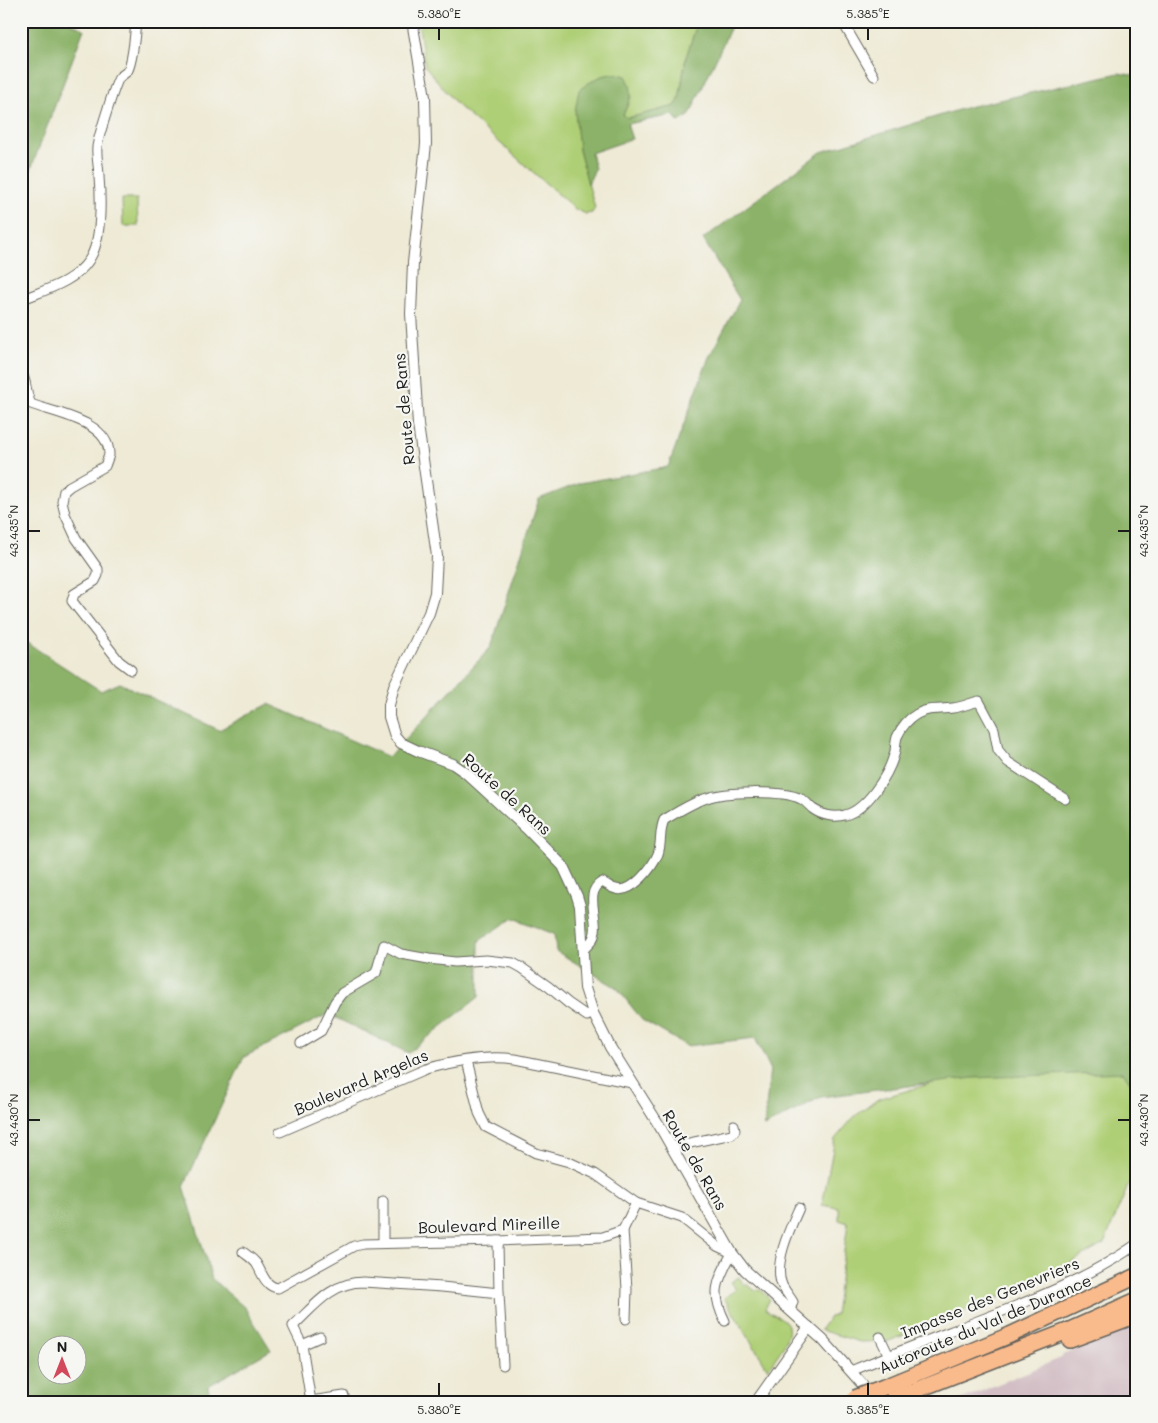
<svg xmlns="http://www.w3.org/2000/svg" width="1158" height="1423" font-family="Mali,sans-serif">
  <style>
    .industrial { fill: #d2bec4 }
    .green { fill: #afcf76; stroke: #667649 }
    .forest { fill: #8bb267; stroke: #546742; fill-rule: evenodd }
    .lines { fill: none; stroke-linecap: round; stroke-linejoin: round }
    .minor-casing { stroke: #66645d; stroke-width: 11 }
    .tertiary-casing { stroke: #66645d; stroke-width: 12 }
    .motorway-casing { stroke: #66645d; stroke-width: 18 }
    .minor { stroke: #fff; stroke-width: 9 }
    .tertiary { stroke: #fff; stroke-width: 10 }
    .motorway { stroke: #fabb8c; stroke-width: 15 }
    .motorway-bridge-casing { stroke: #66645d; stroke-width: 18; stroke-linecap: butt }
    .motorway-bridge { stroke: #fabb8c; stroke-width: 15 }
    .ticks { fill: none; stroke: #1c1c1c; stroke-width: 2 }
    .labels { text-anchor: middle; stroke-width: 4.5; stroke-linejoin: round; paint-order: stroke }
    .street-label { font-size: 16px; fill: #1c1c1c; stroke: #f6f6f2 }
    .neatline { fill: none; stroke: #1c1c1c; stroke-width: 2 }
    .ticks-label { font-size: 12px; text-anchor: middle; fill: #1c1c1c }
  </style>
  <rect width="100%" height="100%" fill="#f6f6f2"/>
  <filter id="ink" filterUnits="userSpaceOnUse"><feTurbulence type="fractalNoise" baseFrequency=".02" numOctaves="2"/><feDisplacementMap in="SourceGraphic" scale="10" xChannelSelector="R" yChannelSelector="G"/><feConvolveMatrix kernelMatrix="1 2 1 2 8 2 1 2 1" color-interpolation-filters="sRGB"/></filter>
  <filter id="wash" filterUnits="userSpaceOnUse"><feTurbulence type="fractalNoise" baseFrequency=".0096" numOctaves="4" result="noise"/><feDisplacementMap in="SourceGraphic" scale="20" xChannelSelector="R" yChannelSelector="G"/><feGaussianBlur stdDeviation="1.12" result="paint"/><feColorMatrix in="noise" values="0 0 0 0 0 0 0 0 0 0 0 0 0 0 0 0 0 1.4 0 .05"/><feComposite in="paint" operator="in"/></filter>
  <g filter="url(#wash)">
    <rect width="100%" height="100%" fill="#eeead5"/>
    <path class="industrial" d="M1137 1323V1402H955L1061 1358 1065 1354Z"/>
    <g class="green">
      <path d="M418 21H698L686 57 679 100 675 106 628 118 623 115 632 95 579 150 595 208 592 213 586 214 575 209 458 106 425 66Z"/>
      <path d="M122 199H137L138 226H123Z"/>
      <path d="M1137 1008V1164L1104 1244 1033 1284 889 1341 860 1342 820 1330 830 1317 835 1315 848 1223 839 1220V1208L822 1205 835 1139 854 1117 878 1099 1089 1038Z"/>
      <path d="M739 1277 744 1285 746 1284 756 1291 759 1288 770 1299 765 1309C771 1314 780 1316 785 1321 797 1333 775 1358 768 1369L724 1298 736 1290 731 1282Z"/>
    </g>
    <g class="forest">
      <path d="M21 21H66L84 29 21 195Z"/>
      <path d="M698 21H730L729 31 689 116 679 122 673 115 627 124 632 139 591 153 595 169 588 184 579 150 575 111 579 90C594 79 607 70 626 76 635 92 630 99 623 115L628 118 675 106 679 100 686 57Z"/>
      <path d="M1119 73 1137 76V1092L1123 1072 973 1078 821 1097 764 1127 770 1068 755 1038 687 1046 642 1020 617 988 556 951 554 934 513 918 479 941V997L408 1053 328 1014 244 1057 184 1186 212 1279 245 1308 271 1350 208 1386 211 1402H21V639L101 691 120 683 219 730 269 704 389 757 491 647 539 499 580 483 668 467 709 357 740 300 703 239 821 152 968 107ZM48 1346H78V1376H48Z"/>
    </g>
  </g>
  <g filter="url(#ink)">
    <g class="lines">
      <g class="minor-casing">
        <g id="minor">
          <path d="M842 21 874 76"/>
          <path d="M21 300C44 290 75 282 89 260 102 241 101 200 99 177 99 167 96 157 97 147 98 138 115 84 119 78 121 75 126 74 128 70 133 59 135 34 136 21"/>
          <path d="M21 372C28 383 25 393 31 404 54 413 110 421 109 455 108 458 106 463 105 466L70 486 64 491 62 501 65 514 76 538 98 569V575L95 581 74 594 72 601 119 661 131 670"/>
          <path d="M584 949C589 944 594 940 595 932 598 916 584 892 602 882 607 884 611 888 616 889 632 894 652 868 658 854 662 843 659 831 664 820 677 812 690 804 704 799 724 791 782 790 801 799 806 801 809 806 813 809 821 815 834 818 845 815 866 810 888 776 894 755 896 750 895 743 897 737 901 728 908 719 917 714 930 707 940 710 953 708 962 707 970 703 979 701L994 729 998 750 1008 762 1065 799"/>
          <path d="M301 1043 321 1031 335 1002 342 993 376 973 384 945 401 954 429 959 455 962 486 960 513 963 522 968 549 987 568 1003 587 1016 593 1013"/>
          <path d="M466 1061 479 1113 486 1127 536 1153 569 1162 595 1174 636 1203"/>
          <path d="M280 1132 426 1069C454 1061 485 1055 515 1059L632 1083"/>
          <path d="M671 1147 732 1134 735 1130 734 1125"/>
          <path d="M383 1201V1243"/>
          <path d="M623 1230 627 1289 626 1319"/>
          <path d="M243 1252C248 1256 252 1258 256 1263 262 1272 265 1287 278 1288L354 1246 363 1244 498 1241 603 1237 623 1230 636 1203 682 1218 717 1246 732 1253C718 1280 710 1292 725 1321"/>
          <path d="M499 1293 503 1365"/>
          <path d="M790 1310 793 1302C790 1297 785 1291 782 1285 773 1264 790 1228 799 1208"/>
          <path d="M880 1337 889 1356"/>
          <path d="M302 1345 320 1337"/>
          <path d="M851 1371C892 1354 934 1338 975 1322 1032 1300 1087 1279 1137 1244"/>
          <path d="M311 1401 344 1396"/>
          <path d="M311 1402 302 1345 293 1326C314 1306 332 1282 363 1282L442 1287 499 1293 498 1241"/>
        </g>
      </g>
      <g class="tertiary-casing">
        <g id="tertiary">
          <path d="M412 21 425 97 426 144 413 263 411 314 418 425 437 556 435 593 429 613 394 686 389 705V717L395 736 401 743 418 751 453 764 466 773 527 829 563 866 577 896 580 906 585 988 593 1013 610 1047 659 1125 732 1253 745 1270 823 1340 862 1384"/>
          <path d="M756 1402 809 1327"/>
        </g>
      </g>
      <g class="motorway-casing">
        <g id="motorway">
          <path d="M1070 1340 1137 1315"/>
          <path d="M884 1387 1010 1335 1137 1276"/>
          <path d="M886 1402 1065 1332 1137 1300"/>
        </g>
      </g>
      <use href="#minor" class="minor"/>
      <use href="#tertiary" class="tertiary"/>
      <use href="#motorway" class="motorway"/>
      <g class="motorway-bridge-casing">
        <path id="motorway-bridge" d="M855 1398 884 1387"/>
      </g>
      <use href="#motorway-bridge" class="motorway-bridge"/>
    </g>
  </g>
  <path class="ticks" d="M439 28V40M868 28V40M28 531H40M1118 531H1130M28 1120H40M1118 1120H1130M439 1383V1396M868 1383V1396"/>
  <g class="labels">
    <g class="street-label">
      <text transform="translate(404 409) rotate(-95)" y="6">Route de Rans</text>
      <text transform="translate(507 794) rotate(42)" y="6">Route de Rans</text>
      <text transform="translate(361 1082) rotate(-23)" y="6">Boulevard Argelas</text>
      <text transform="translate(695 1160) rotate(60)" y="6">Route de Rans</text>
      <text transform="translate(489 1225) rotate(-2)" y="6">Boulevard Mireille</text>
      <text transform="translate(990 1298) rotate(-22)" y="6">Impasse des Genevriers</text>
      <text transform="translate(985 1324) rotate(-23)" y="6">Autoroute du Val de Durance</text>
    </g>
  </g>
  <rect width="1158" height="1423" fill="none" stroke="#f6f6f2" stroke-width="55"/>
  <g transform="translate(62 1360)"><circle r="24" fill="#f6f6f2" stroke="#9f9f9c"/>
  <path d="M0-4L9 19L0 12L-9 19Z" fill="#d1495b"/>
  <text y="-8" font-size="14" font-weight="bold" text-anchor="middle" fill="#1c1c1c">N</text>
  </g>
  <rect x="28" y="28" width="1102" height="1368" class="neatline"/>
  <g class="ticks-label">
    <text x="439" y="18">5.380°E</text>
    <text x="868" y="18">5.385°E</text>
    <text transform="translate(14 531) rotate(-90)" y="4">43.435°N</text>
    <text transform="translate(1144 531) rotate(-90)" y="4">43.435°N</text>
    <text transform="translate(14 1120) rotate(-90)" y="4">43.430°N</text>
    <text transform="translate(1144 1120) rotate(-90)" y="4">43.430°N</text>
    <text x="439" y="1414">5.380°E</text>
    <text x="868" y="1414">5.385°E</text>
  </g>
</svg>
